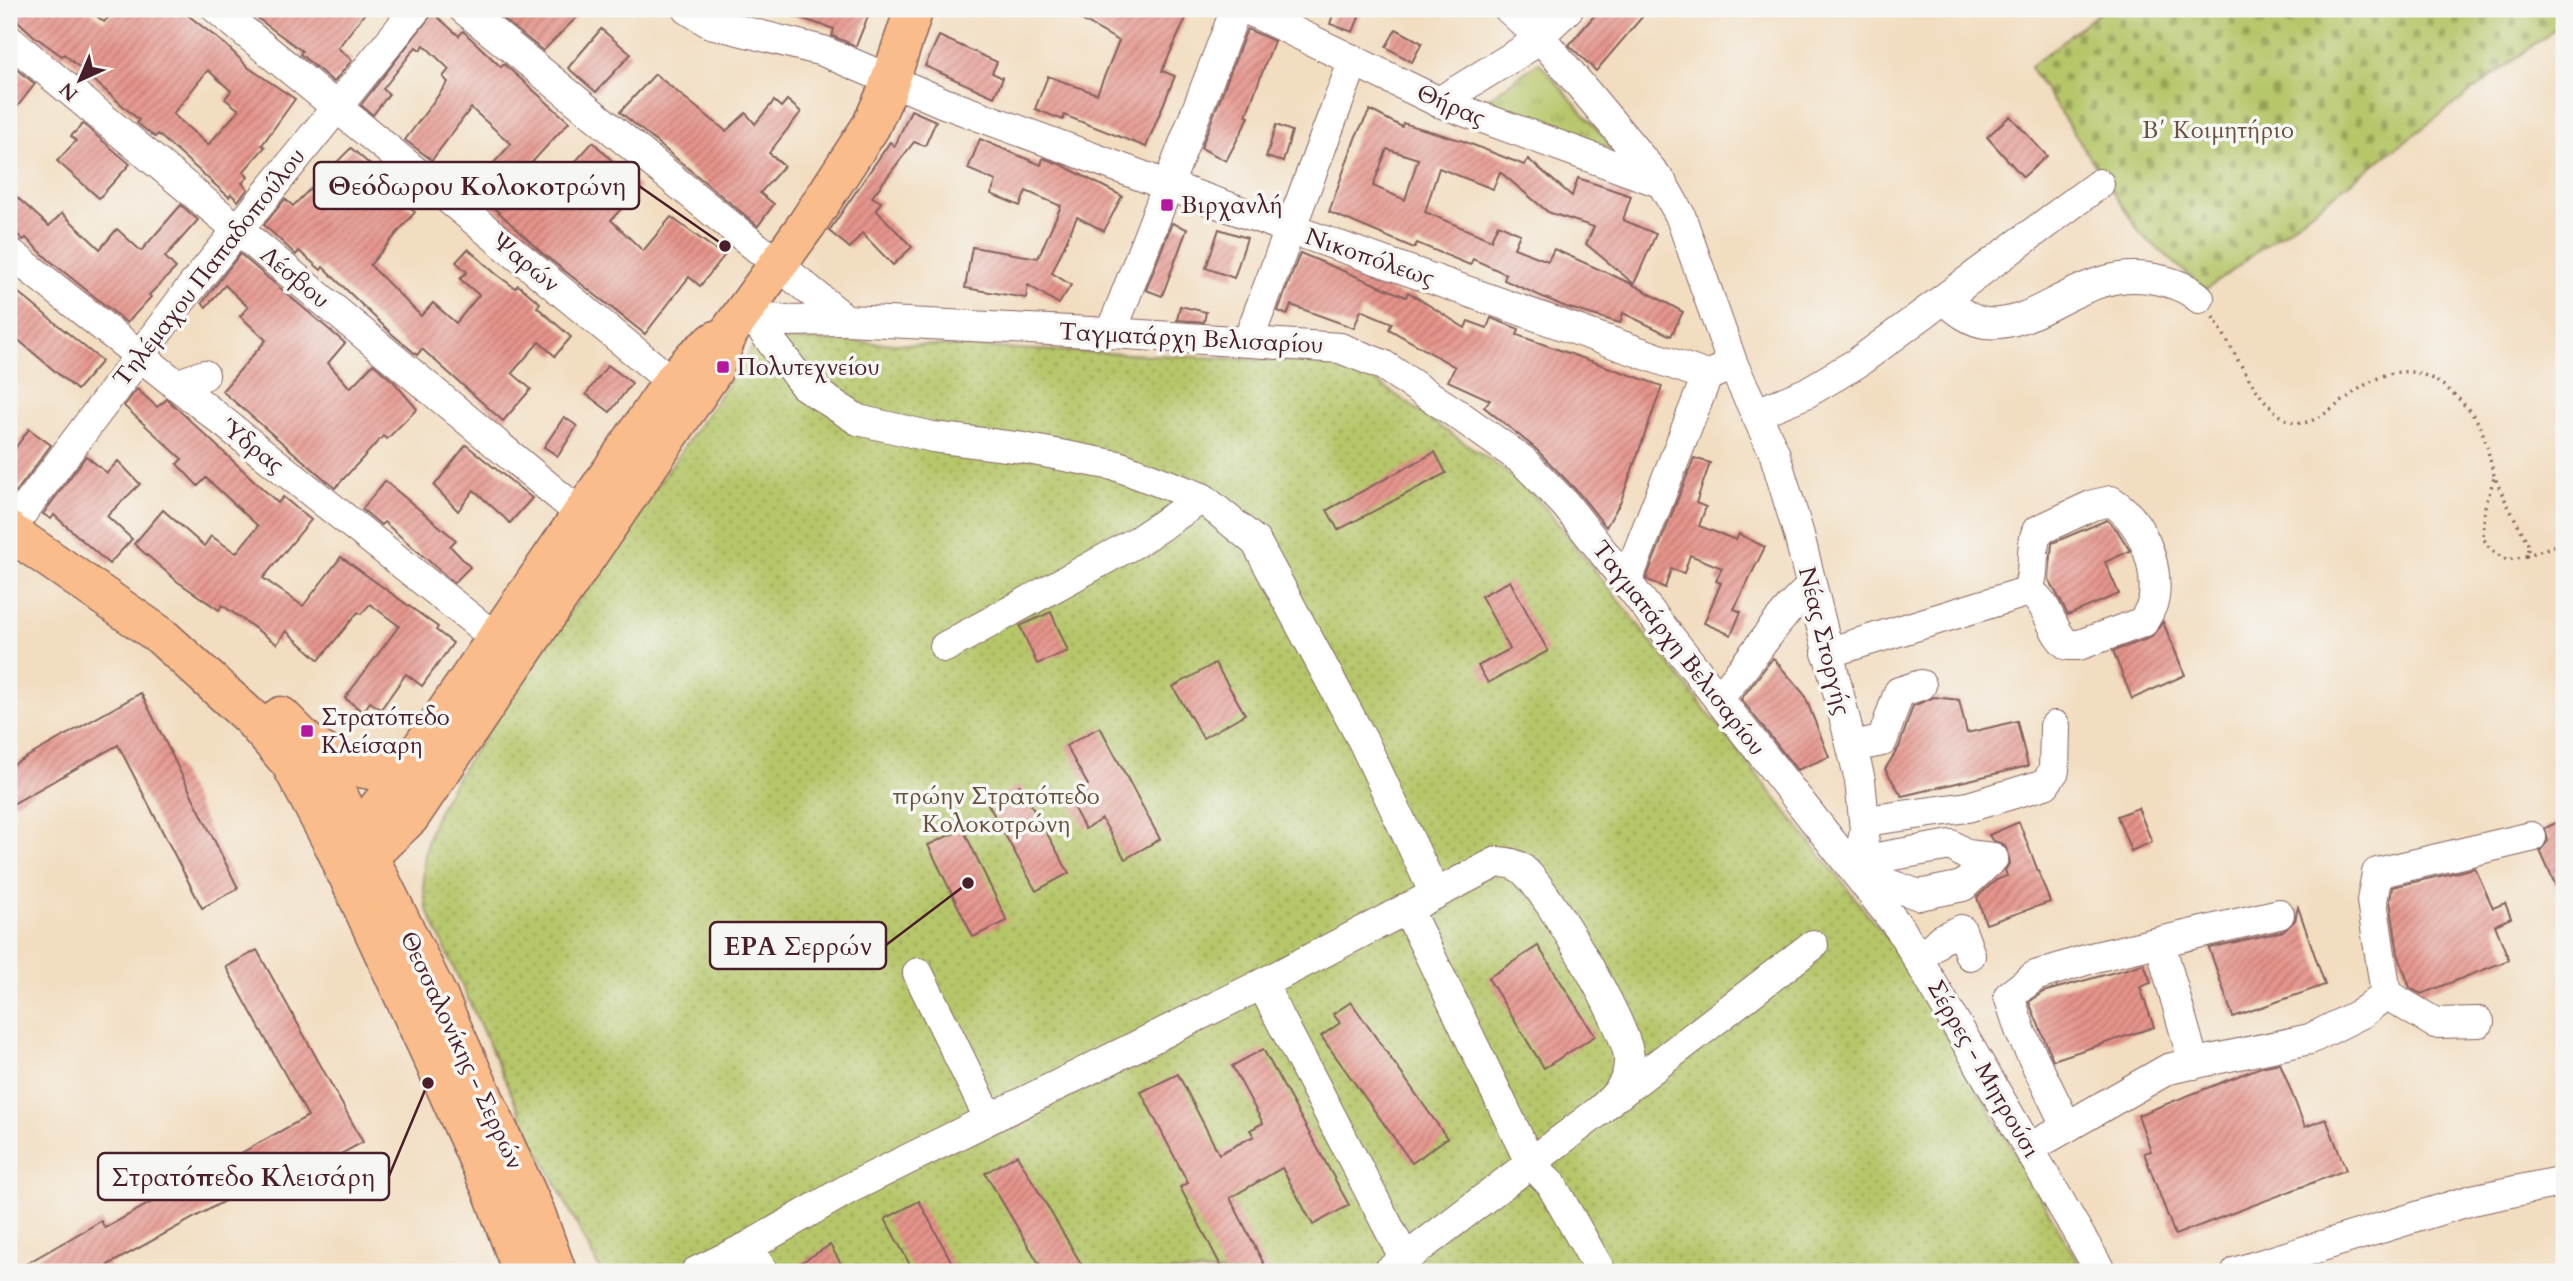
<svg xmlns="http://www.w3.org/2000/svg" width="2573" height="1281" font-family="Cardo,serif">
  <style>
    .grass { fill: url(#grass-tufts); stroke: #80724a; stroke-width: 2 }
    .cemetery { fill: url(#cemetery-stones); stroke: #80724a; stroke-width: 2 }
    .park { fill: url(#park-dots); stroke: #80724a; stroke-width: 2 }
    .building { fill: url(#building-hatch); fill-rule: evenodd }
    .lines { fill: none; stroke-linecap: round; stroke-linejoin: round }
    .minor-casing { stroke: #85625f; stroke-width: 32 }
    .major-casing { stroke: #85625f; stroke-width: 41 }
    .path { stroke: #85625f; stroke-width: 3.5; stroke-dasharray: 2 5; stroke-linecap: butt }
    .minor { stroke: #fff; stroke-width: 30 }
    .major { stroke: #f9bc8a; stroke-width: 38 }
    .poi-dot { fill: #b5179e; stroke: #f6f6f2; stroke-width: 2.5 }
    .labels { text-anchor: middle; stroke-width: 7; stroke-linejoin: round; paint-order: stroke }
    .street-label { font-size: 24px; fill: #4a1f2b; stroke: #f6f6f2 }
    .park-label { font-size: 24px; fill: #6a513e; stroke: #f6f6f2 }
    .poi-label { font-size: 24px; fill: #4a1f2b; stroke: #f6f6f2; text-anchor: start }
    .leader { fill: none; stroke: #4a1f2b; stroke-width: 2.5 }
    .callout-dot { fill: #4a1f2b; stroke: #f6f6f2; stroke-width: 2.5 }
    .callout { fill: #f6f6f2; stroke: #4a1f2b; stroke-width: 2.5 }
    .callout-label { font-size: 26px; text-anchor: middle; font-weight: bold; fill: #4a1f2b }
  </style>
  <defs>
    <pattern id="grass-tufts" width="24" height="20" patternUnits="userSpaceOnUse" patternTransform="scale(1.75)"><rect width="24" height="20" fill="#b6c669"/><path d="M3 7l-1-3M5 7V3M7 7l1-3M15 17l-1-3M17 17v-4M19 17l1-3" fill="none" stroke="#96a057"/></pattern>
    <pattern id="cemetery-stones" width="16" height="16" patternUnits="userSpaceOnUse" patternTransform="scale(1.75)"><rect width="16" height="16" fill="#b6c669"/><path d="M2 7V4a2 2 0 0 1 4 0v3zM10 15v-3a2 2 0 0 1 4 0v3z" fill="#96a057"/></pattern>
    <pattern id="park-dots" width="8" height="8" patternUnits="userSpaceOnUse" patternTransform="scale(1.75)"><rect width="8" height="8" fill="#b6c669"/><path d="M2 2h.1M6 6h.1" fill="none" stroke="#96a057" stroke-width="1.8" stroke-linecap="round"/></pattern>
    <pattern id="building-hatch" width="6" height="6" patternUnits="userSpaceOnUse" patternTransform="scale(1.75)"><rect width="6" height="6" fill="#e5948b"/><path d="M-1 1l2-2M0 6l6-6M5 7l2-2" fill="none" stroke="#bc7872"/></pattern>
  </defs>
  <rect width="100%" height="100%" fill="#f6f6f2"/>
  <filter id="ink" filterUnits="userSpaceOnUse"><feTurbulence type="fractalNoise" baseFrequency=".0143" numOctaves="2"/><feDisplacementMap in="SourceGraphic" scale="14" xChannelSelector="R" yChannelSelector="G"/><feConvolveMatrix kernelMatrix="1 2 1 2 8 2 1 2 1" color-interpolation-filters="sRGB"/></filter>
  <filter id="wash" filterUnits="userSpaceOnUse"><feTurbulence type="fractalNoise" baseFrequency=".00686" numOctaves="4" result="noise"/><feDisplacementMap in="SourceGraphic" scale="28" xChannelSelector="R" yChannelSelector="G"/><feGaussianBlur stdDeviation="1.57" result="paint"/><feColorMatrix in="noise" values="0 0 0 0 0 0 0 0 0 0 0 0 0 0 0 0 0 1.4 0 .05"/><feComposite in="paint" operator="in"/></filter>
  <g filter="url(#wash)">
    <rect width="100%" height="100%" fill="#f2ddc0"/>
    <path class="grass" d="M1539 62 1615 150 1482 103Z"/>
    <path class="cemetery" d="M2104 9H2551L2560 18 2558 27 2206 290 2141 234 2030 67Z"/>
    <path class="park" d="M810 340 1335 363C1375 376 1408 404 1442 428 1477 451 1513 474 1542 504L1897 951 2084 1272H601L522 1117 427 909C415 848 434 813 466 763L757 341Z"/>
    <g id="blocks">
      <g class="building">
        <path d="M9 9H88L104 22 116 9H180L226 45 249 68 295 99 262 145 265 147 243 172 248 177 242 183 248 189 238 201 231 194 229 197 158 134 155 137 137 123 139 120 64 54 62 56 34 36 9 13ZM208 70 231 91 225 99 239 110 208 145 173 114Z"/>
        <path d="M245 9H368L338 48 352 60 334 82 300 54 302 51Z"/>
        <path d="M491 9H585L543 51Z"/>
        <path d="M782 9H871L856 46 832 36 834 29 782 12Z"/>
        <path d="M1062 9H1190L1162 71 1175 76 1146 147 1064 115 1063 120 1035 109 1048 76 1097 94 1119 41Z"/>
        <path d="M1335 9H1362L1353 32 1330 24Z"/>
        <path d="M1600 9H1649L1596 71 1569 45Z"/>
        <path d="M433 13 459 36 463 31 501 67 504 64 569 122 523 172 527 176 524 179 552 204 574 179 566 172 593 142 640 188 611 220 643 251 671 217 724 256 700 286 689 277 645 334 542 253 472 187 511 144 471 108 432 160 405 140 448 82 443 77 449 69 424 45 420 50 416 47 383 89 389 94 373 115 361 105Z"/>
        <path d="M601 29 631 54 596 92 568 68Z"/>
        <path d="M1247 29 1274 41 1246 116 1249 117 1226 161 1201 148Z"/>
        <path d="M1396 29 1422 43 1412 62 1386 47Z"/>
        <path d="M939 36 997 62 992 73 1003 78 994 97 925 66Z"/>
        <path d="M9 63 35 84 9 117Z"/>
        <path d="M655 74 726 131 746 113 755 124 774 101 781 107 787 100 801 112 769 153 784 166 760 193 774 204 758 226 620 112Z"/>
        <path d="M911 110 936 121 925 146 914 142 872 197 881 202 876 210 912 247 893 265 862 233 850 248 829 231 890 142 895 146Z"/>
        <path d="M1370 110 1402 127 1403 123 1463 141 1524 165 1528 159 1572 196 1578 178 1631 196 1623 220 1656 234 1634 284 1586 244 1594 227 1548 212 1500 172 1493 189 1439 168 1425 212 1491 240 1498 224 1520 234 1514 248 1548 261 1554 249 1634 285 1683 312 1671 336 1623 313 1620 323 1566 307 1504 280 1506 274 1473 259 1470 265 1417 243 1414 248 1329 212 1356 136ZM1387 149 1418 159 1405 200 1373 186Z"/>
        <path d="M2010 116 2047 156 2023 177 1987 137Z"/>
        <path d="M83 124 130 164 99 198 57 161 76 141 71 136Z"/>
        <path d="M1276 125 1292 131 1283 162 1266 157Z"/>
        <path d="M980 139 1041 165 1043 158 1062 165 1122 196 1104 231 1077 217 1052 273 1071 285 1059 304 1028 285 1026 298 965 288 972 247 1038 258 1061 206 1026 191 1020 206 991 194 996 181 968 169Z"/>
        <path d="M351 148 391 183 387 187 415 212 370 265 421 316 433 303 456 323 479 295 460 279 467 272 456 262 468 249 496 274 515 288 518 285 540 303 537 307 571 337 555 356 539 342 512 373 531 389 503 421 422 349 417 355 392 334 323 267 321 270 299 251 296 255 264 225 285 199 293 206Z"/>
        <path d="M9 190 49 226 62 213 100 249 117 229 141 251 181 205 198 220 165 257 176 268 149 295 151 297 127 323 48 259 26 238 23 240 9 227Z"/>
        <path d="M1172 223 1187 229 1162 296 1146 290Z"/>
        <path d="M1219 229 1247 238 1234 278 1206 268Z"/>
        <path d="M1300 253 1406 297 1408 292 1465 328 1468 321 1487 328 1491 318 1519 329 1517 335 1662 386 1621 501 1606 527 1578 492 1535 448 1484 407 1490 400 1448 381 1455 367 1389 329 1392 323 1361 310 1354 328 1291 305 1287 315 1278 311Z"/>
        <path d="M240 254 345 343 328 363 350 388 373 364 394 382 417 409 387 439 383 436 335 488 222 391 266 340 240 316 248 307 225 285 206 307 202 303Z"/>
        <path d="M9 285 102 361 77 390 9 332Z"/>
        <path d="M1180 306 1206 312 1204 322 1177 320Z"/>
        <path d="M608 365 632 383 610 412 586 394Z"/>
        <path d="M137 389 157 407 167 399 278 503 283 497 311 520 263 578 303 606 341 557 438 627 436 630 453 643 422 686 406 674 381 709 370 702 363 712 345 698 399 626 370 604 361 614 358 612 319 660 286 631 277 644 222 605 219 610 178 582 134 544 163 510 204 546 211 536 236 553 258 526 206 478 198 486 177 464 182 459 124 406Z"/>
        <path d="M564 417 577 426 558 456 544 447Z"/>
        <path d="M29 429 51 445 16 492 9 486V457Z"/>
        <path d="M466 445 532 498 510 523 474 490 458 511 434 486Z"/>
        <path d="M1435 452 1446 473 1338 530 1327 510Z"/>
        <path d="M86 456 107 473 118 461 140 484 107 516 132 539 109 564 54 515 51 519 43 514Z"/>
        <path d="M1694 458 1710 463 1696 503 1706 507 1699 526 1736 540 1739 534 1765 547 1734 609 1741 612 1731 635 1704 623 1721 583 1716 581 1722 568 1690 555 1684 573 1671 569 1665 588 1646 579Z"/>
        <path d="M385 481 456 540 450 546 470 567 454 583 384 522 381 525 362 509Z"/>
        <path d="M2107 520 2117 530 2130 551 2105 562 2119 594 2068 615 2049 579 2052 543Z"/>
        <path d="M1510 581 1548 651 1488 683 1478 666 1510 649 1481 596Z"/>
        <path d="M1051 612 1068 651 1037 664 1020 626Z"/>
        <path d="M2163 622 2185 675 2132 699 2113 651 2150 638Z"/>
        <path d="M1773 658 1804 694 1829 757 1797 770 1741 699Z"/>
        <path d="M1215 663 1245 714 1203 738 1173 687Z"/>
        <path d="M141 693 238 888 202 908 118 745 9 806V767Z"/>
        <path d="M1934 697 1959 700 1967 733 2017 721 2028 766 1902 796 1885 769 1899 747 1913 706Z"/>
        <path d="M1100 727 1160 839 1125 859 1102 819 1085 829 1073 807 1084 801 1078 791 1088 785 1066 746Z"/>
        <path d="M1020 785 1069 873 1036 891 988 804Z"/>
        <path d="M2138 808 2152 842 2131 851 2117 816Z"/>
        <path d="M2564 819V904L2540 851 2548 841 2545 828Z"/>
        <path d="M2019 822 2050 902 1986 924 1977 897 1996 880 2007 876 2005 870 2010 862 2005 845 1992 840 1989 835Z"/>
        <path d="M963 829 1007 921 973 937 928 845Z"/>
        <path d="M2475 868 2493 908 2505 903 2511 918 2495 925 2509 960 2421 994 2410 988 2398 954 2390 901 2392 887Z"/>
        <path d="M2298 907 2325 985 2233 1017 2209 948 2284 931 2295 920Z"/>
        <path d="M1538 946 1595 1036 1544 1068 1488 978Z"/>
        <path d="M257 950 363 1142 298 1177 301 1183 287 1191 277 1172 108 1265 112 1272H12L101 1221 105 1228 308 1116 226 967Z"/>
        <path d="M2144 964 2151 983 2140 987 2154 1027 2053 1060 2029 1002 2043 992Z"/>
        <path d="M1351 1002 1447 1138 1412 1163 1321 1036 1340 1023 1333 1014Z"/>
        <path d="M1263 1049 1349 1205 1313 1225 1282 1168 1230 1198 1268 1272H1224L1180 1187 1188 1183 1141 1092 1178 1074 1219 1154 1254 1136 1250 1130 1263 1123 1232 1066Z"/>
        <path d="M2280 1063 2305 1127 2326 1119 2346 1170 2175 1235 2144 1153 2151 1151 2138 1115 2261 1067Z"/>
        <path d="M1017 1155 1086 1272H1044L985 1173Z"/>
        <path d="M919 1201 957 1272H914L885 1219Z"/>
        <path d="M830 1245 846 1272H786Z"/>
      </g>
    </g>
  </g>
  <g filter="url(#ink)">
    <use href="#blocks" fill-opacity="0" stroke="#85625f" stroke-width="2"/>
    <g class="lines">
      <g class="minor-casing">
        <g id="minor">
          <path d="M217 9 672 382"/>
          <path d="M464 9 846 320 1111 333 1340 348 1383 365 1463 418 1522 460 1565 504 1901 930 2101 1272"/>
          <path d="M688 9 710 23 823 51 944 103 1169 186 1707 376 1733 365"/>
          <path d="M1247 9 1439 102 1662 183"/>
          <path d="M1509 9 1540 37 1662 183 1680 215 1733 365 1774 452 1799 535 1860 780 1865 830 1857 873"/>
          <path d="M9 40 581 514"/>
          <path d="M1439 102 1525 49 1568 9"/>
          <path d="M9 252 497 639"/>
          <path d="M1944 299C1956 309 1969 321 1986 323 2040 329 2083 265 2155 279 2171 282 2187 287 2199 298"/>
          <path d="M743 313 784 321 846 320"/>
          <path d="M752 316 804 385 858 420 933 437 1023 448 1118 466 1202 498"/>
          <path d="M1111 333 1236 9"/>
          <path d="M1248 341 1354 60"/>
          <path d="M176 385 204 375"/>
          <path d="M1757 413 1806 393 1857 363 2099 184"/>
          <path d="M9 530 186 294 416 9"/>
          <path d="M1626 583 1707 376"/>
          <path d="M945 647 1138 541 1202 498 1256 542 1364 743 1435 894"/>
          <path d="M1827 653 2026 592C2049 597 2049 632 2068 645H2079L2143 622C2147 615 2153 606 2154 597 2158 562 2141 520 2111 501L2093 505 2037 531C2029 551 2037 574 2026 592"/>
          <path d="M1718 698C1752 662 1774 619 1811 587"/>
          <path d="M1852 747 1882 741 1899 692 1921 685"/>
          <path d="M1865 821 1968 807 2045 784 2054 771 2055 726"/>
          <path d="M1951 845 1967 855 1993 858 1963 886 1919 895 1857 873 1882 857Z"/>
          <path d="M1407 908 1530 1162 1551 1184 1601 1272"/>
          <path d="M2160 943 2194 1064"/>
          <path d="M1920 959 1941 939 1961 930 1970 955"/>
          <path d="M918 973 989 1118"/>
          <path d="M1262 984 1405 1259"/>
          <path d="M2386 994 2435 1023 2479 1022"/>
          <path d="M1618 1095 1813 945"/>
          <path d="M2067 1127 2021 1033 2009 996 2035 976 2095 957 2279 914"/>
          <path d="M2030 1148 2168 1069 2310 1039 2362 1013 2386 994 2372 901 2377 873 2531 837"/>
          <path d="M748 1247 763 1272"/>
          <path d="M696 1272 748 1247 848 1189 1262 984 1497 862C1506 862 1515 863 1522 869 1547 888 1628 1029 1629 1058 1630 1083 1616 1096 1599 1111L1388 1272"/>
          <path d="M2237 1272 2472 1200 2564 1181"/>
        </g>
      </g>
      <g class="major-casing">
        <g id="major">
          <path d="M9 531 161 636 251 718 290 763 334 846 435 1064 493 1193 522 1272"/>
          <path d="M281 716 309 744 324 766 438 996 535 1211 557 1272"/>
          <path d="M309 744C339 763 385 785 415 758"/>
          <path d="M338 843 359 832 393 789 672 382 694 357 716 340"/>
          <path d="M344 870 370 855 410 817 713 371 729 332 807 224 871 126 886 93 914 9"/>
        </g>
      </g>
      <g class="path">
        <path d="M2213 317C2234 348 2251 394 2282 417 2332 455 2381 300 2473 415 2486 431 2488 455 2494 475 2503 499 2518 523 2529 546L2526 556 2507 560 2491 550 2483 538 2485 507 2495 475"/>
        <path d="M2526 556 2564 542"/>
      </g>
      <use href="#minor" class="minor"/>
      <use href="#major" class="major"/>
    </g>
  </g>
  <g class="poi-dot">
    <rect x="1160" y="198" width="14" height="14" rx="3.5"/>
    <rect x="716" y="360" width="14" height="14" rx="3.5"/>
    <rect x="300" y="724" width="14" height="14" rx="3.5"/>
  </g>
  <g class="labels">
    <g class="street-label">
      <text transform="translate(1451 105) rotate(23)" y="8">Θήρας</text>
      <text transform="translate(1370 257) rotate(19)" y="8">Νικοπόλεως</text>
      <text transform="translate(526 262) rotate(39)" y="8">Ψαρών</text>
      <text transform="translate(209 267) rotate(-52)" y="8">Τηλέμαχου Παπαδοπούλου</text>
      <text transform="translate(295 277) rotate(40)" y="8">Λέσβου</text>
      <text transform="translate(1191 338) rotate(3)" y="8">Ταγματάρχη Βελισαρίου</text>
      <text transform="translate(253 446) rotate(38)" y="8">Ύδρας</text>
      <text transform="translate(1825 641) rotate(76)" y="8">Νέας Στοργής</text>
      <text transform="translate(1679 648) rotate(52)" y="8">Ταγματάρχη Βελισαρίου</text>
      <text transform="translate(462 1050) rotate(65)" y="8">Θεσσαλονίκης - Σερρών</text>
      <text transform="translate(1984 1069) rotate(60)" y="8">Σέρρες - Μητρούσι</text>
    </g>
    <g class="park-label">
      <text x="2218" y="138">Β΄ Κοιμητήριο</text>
      <text x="996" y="804">πρώην Στρατόπεδο<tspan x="996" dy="28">Κολοκοτρώνη</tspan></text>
    </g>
    <g class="poi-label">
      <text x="1181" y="213">Βιρχανλή</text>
      <text x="737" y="375">Πολυτεχνείου</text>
      <text x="321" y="725">Στρατόπεδο<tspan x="321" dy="28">Κλείσαρη</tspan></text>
    </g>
  </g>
  <path class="leader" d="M725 246L639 186M968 883L886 945M428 1083L389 1176"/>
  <g class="callout-dot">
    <circle cx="725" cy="246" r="7"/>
    <circle cx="968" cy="883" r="7"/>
    <circle cx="428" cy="1083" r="7"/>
  </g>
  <g class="callout">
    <rect x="314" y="162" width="325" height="47" rx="7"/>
    <rect x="710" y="922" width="176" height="47" rx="7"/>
    <rect x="98" y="1153" width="291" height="47" rx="7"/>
  </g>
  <g class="callout-label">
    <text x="477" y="195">Θεόδωρου Κολοκοτρώνη</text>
    <text x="798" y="955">ΕΡΑ Σερρών</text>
    <text x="243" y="1186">Στρατόπεδο Κλεισάρη</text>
  </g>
  <rect width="2573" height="1281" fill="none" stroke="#f6f6f2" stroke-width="35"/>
  <g transform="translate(80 80) rotate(224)" stroke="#f6f6f2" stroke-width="5" paint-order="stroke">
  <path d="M0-5L12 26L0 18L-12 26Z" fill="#4a1f2b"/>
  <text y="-10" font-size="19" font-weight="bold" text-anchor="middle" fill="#4a1f2b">N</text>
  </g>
</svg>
